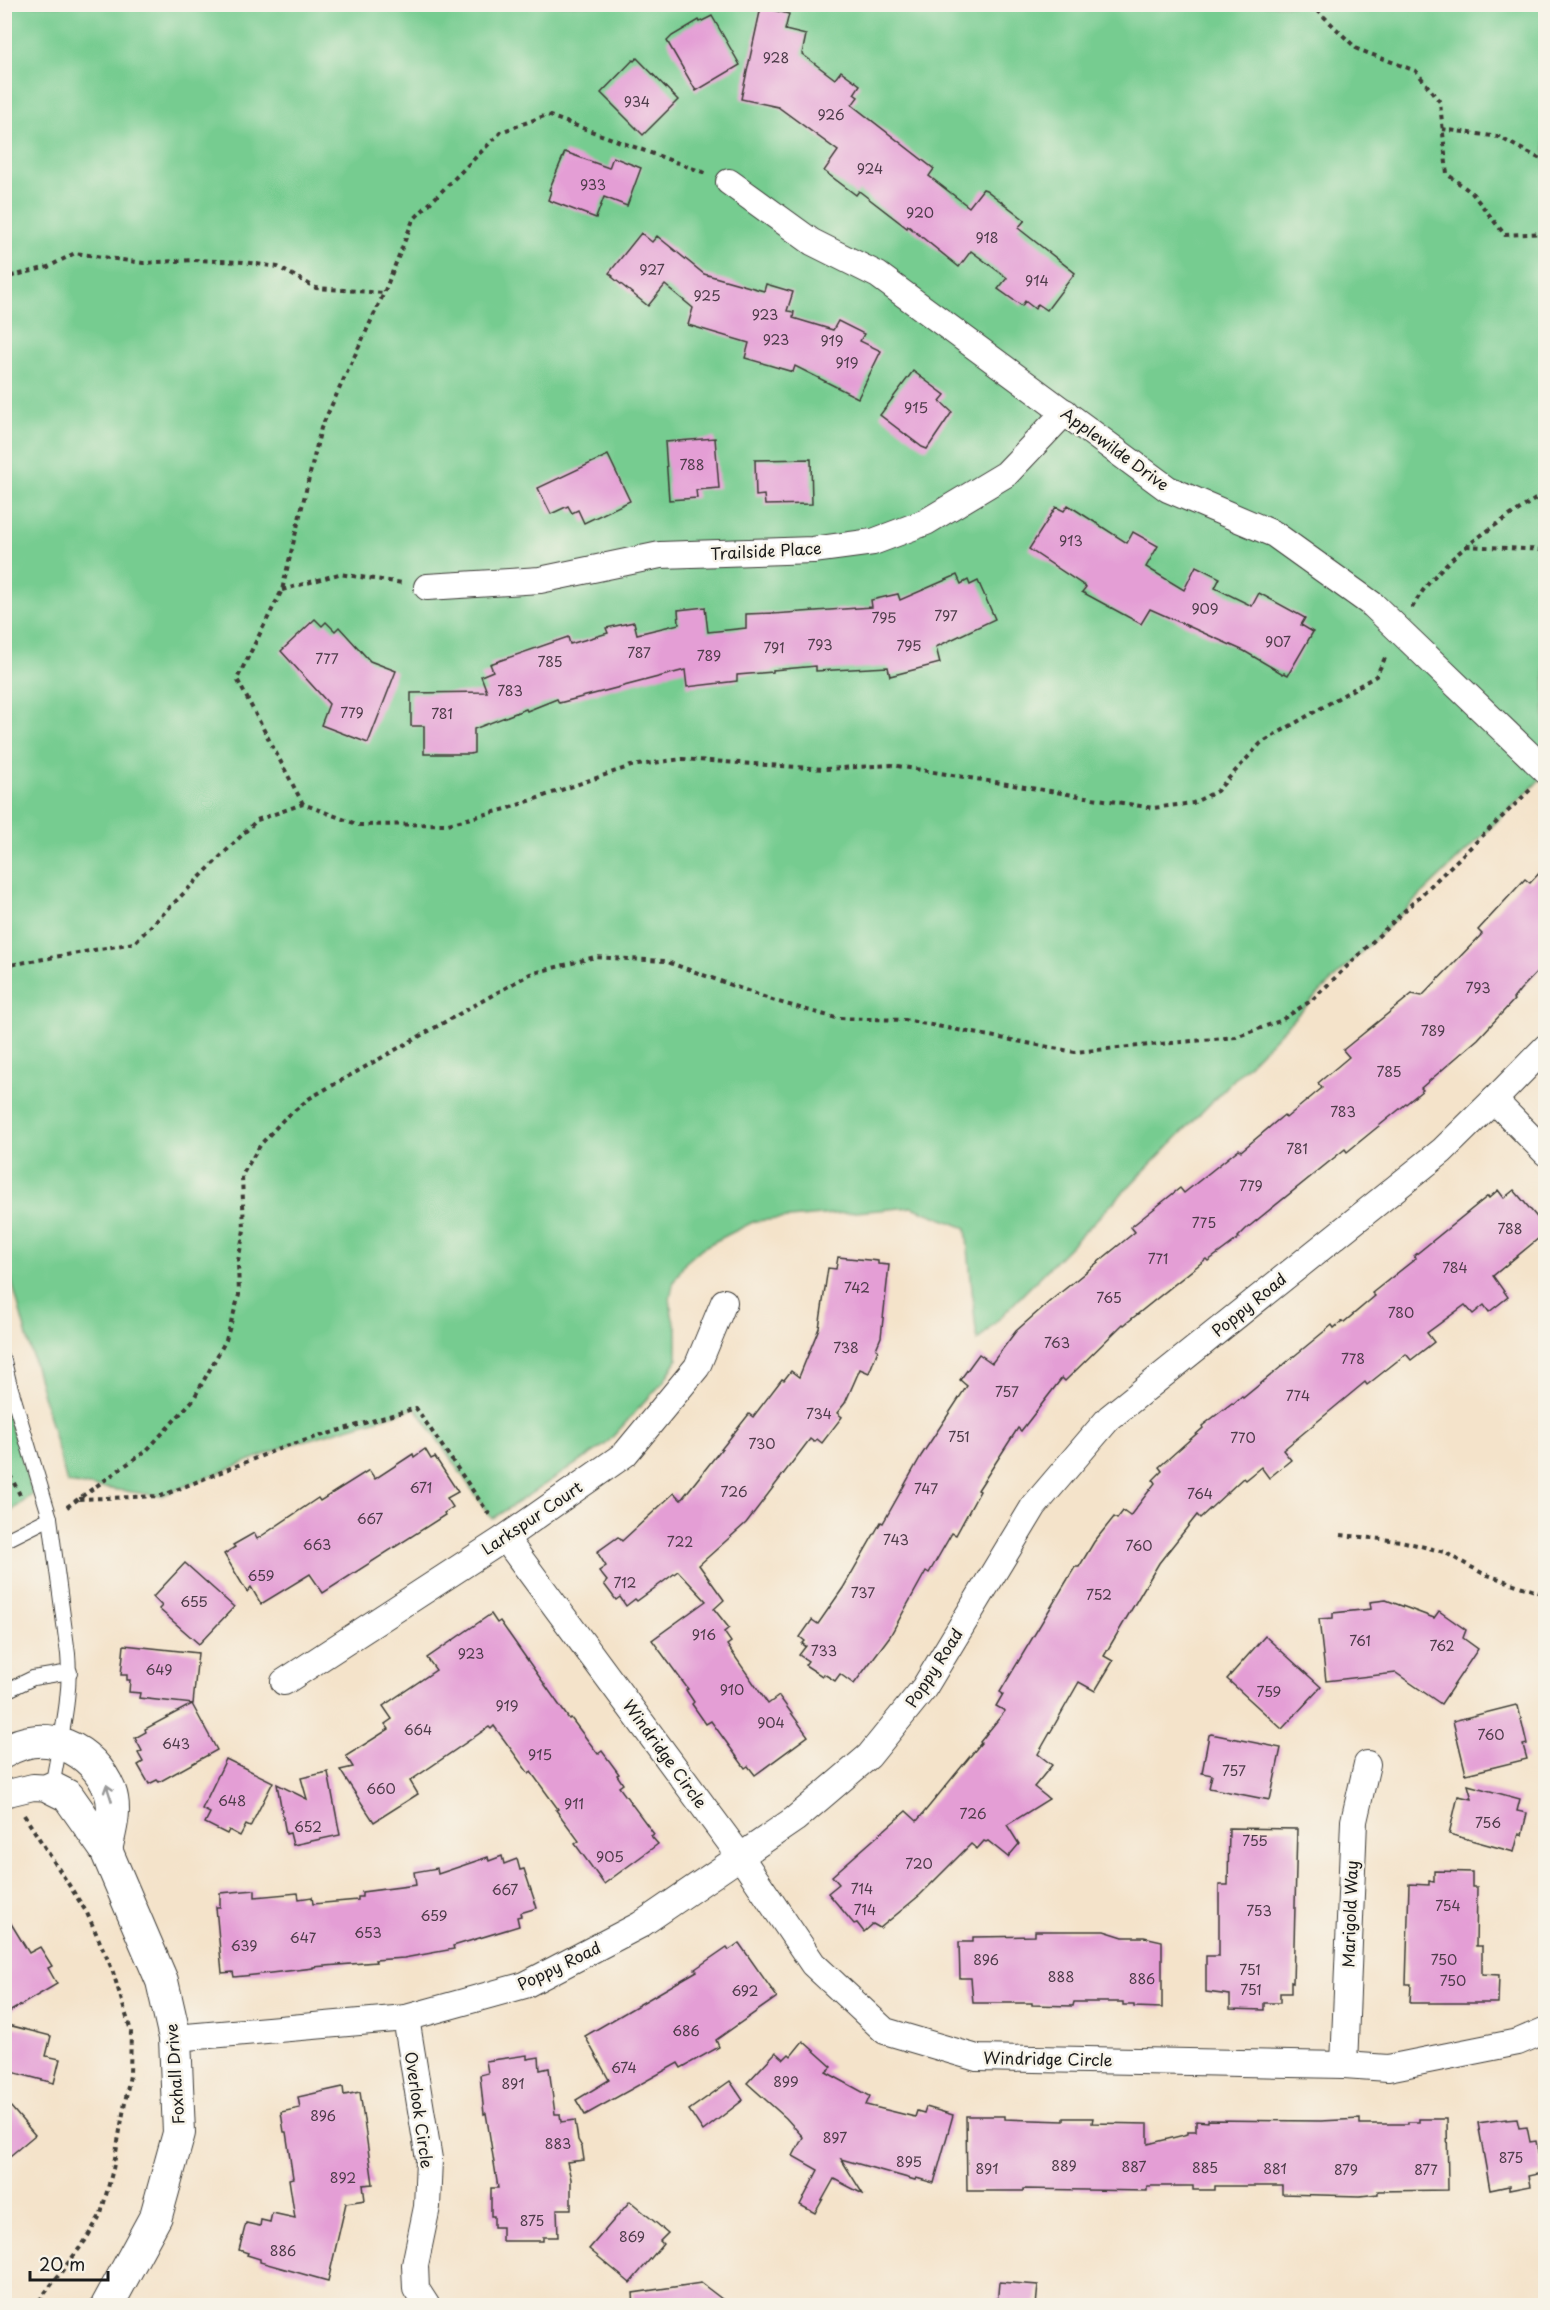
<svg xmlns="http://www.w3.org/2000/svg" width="1550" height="2310" font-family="'Playpen Sans',sans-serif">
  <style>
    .green { fill: #76cc90; stroke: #497456; stroke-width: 1.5 }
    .building { fill: #e49ed5 }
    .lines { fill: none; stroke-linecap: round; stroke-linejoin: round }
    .service-casing { stroke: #3c3a36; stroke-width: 16 }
    .minor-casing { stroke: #3c3a36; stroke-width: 28 }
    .tertiary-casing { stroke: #3c3a36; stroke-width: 34 }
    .path { stroke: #3c3a36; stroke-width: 4; stroke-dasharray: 4.5 4.5; stroke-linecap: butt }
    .service { stroke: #fff; stroke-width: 14 }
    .minor { stroke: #fff; stroke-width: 26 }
    .tertiary { stroke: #fff; stroke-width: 32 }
    .oneway { stroke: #999 }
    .labels { text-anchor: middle; stroke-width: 5; stroke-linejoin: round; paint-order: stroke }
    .number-label { font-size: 14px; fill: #4e3c4a }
    .street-label { font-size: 16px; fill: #1c1c1c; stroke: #f7f3e8 }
  </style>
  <rect width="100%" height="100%" fill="#f7f3e8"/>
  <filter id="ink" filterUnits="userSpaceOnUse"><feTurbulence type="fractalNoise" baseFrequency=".0167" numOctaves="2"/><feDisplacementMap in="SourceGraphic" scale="12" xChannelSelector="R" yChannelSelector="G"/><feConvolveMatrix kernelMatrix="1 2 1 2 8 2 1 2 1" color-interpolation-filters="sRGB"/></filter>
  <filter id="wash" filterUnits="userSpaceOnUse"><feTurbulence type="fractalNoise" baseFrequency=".008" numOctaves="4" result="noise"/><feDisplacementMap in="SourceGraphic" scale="24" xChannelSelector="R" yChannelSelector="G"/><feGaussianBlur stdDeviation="1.35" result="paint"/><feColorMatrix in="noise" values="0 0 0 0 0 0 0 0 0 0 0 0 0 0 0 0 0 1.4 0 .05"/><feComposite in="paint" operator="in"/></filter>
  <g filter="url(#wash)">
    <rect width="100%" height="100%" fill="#f4e3ca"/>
    <g class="green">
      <path d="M4 5H1545V775L1312 1000 977 1341 966 1228 912 1207 755 1221 702 1248 685 1263 674 1281 670 1298 672 1315 677 1330V1360L664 1381 605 1445 492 1519 416 1408 286 1446 161 1496 67 1483 4 1253Z"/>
      <path d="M4 1405 33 1494 5 1516H4Z"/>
    </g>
    <g id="blocks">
      <g class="building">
        <path d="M761 7 789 14 785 30 806 35 802 54 835 79 841 71 860 85 854 94 858 97 852 105 934 169 929 176 969 207 983 189 986 190 1025 220 1018 228 1075 273 1047 310 1038 304 1035 309 1025 301 1022 306 998 289 1007 278 971 251 959 267 908 226 907 228 859 191 856 195 824 171 838 151 778 107 741 99Z"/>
        <path d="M712 16 740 65 696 91 667 41 672 36 699 20 700 22Z"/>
        <path d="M637 58 678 100 643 135 601 93 633 60 634 61Z"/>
        <path d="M565 152 609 168 613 157 641 168 627 206 604 197 596 218 548 200 551 191 549 190Z"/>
        <path d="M641 233 652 242 657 236 704 274 764 291 766 284 793 292 787 311 794 312 793 318 833 330 838 321 864 334 860 341 881 351 858 398 795 366 793 372 745 358 749 343 688 325 693 308 665 285 648 306 612 277 613 276 609 273Z"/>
        <path d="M913 371 945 395 940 401 952 412 927 449 922 447 880 415Z"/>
        <path d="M715 438 719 488 696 490 697 498 669 500 665 442Z"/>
        <path d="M608 455 630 501 584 523 578 510 572 513 568 506 551 514 538 488Z"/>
        <path d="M811 459 812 504 765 505 764 495 756 496 755 460Z"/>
        <path d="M1068 505 1127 543 1133 532 1158 546 1146 567 1184 590 1196 566 1220 578 1215 588 1252 606 1259 593 1305 618 1301 625 1313 632 1288 675 1284 673 1283 674 1244 651 1150 609 1141 624 1082 592 1086 587 1029 549 1056 507 1064 511Z"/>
        <path d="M957 575 961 584 968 580 970 585 978 581 995 619 936 647 940 663 890 676 888 667 816 671V666L773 670V672L737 675V681L687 687 685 670 559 703 557 699 527 711 526 709 474 729V753L470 754H424V726H411V693L487 692 481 676 493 671 490 664 568 637 570 644 608 633 606 628 634 622 637 634 679 624 678 610 705 607 708 632 746 628V614L773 613V614L872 607 871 600 898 594 900 600Z"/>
        <path d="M315 619 322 626 326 622 335 631 339 627 370 661 396 671 368 743 321 725 329 704 281 651Z"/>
        <path d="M1545 867V964L1520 990 1513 999 1514 1000 1478 1039 1421 1088 1423 1090 1347 1152 1345 1149 1246 1229 1238 1237 1239 1238 1208 1261 1206 1259 1124 1325 1123 1324 1065 1381 1062 1378 1021 1431 1018 1428 978 1490 980 1491 956 1535 952 1533 929 1573 926 1571 890 1636 854 1684 840 1674 835 1681 824 1674 822 1676 805 1665 808 1661 799 1655 806 1646 802 1644 805 1641 800 1637 812 1620 818 1624 843 1588 881 1522 883 1523 921 1456 967 1386 960 1380 979 1354 992 1363 1016 1331 1049 1302 1135 1232 1131 1227 1180 1188 1184 1193 1239 1149 1241 1151 1284 1115 1286 1118 1322 1088 1318 1083 1349 1057 1343 1050 1412 994 1422 996 1482 934 1478 930 1525 879 1530 883Z"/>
        <path d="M1498 1190 1504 1198 1514 1190 1541 1222 1538 1225 1545 1233 1493 1276 1508 1297 1489 1312 1484 1305 1473 1314 1465 1305 1427 1333 1434 1342 1411 1360 1406 1354 1367 1385 1365 1382 1283 1450 1291 1460 1269 1478 1261 1467 1245 1480 1243 1478 1200 1518 1197 1515 1159 1563 1104 1656 1113 1661 1095 1691 1079 1682 1038 1754 1052 1765 1034 1787 1049 1799 1007 1825 1019 1844 1008 1857 988 1841 986 1842 984 1841 977 1849 971 1844 920 1895 880 1928 873 1924 864 1932 857 1923 854 1924 828 1893 839 1884 832 1876 906 1811 917 1821 981 1743 980 1742 1005 1711 996 1706 1003 1694 1000 1692 1075 1567H1079L1094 1542 1114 1517 1117 1519 1123 1511 1130 1516 1155 1483 1153 1480 1162 1471 1159 1467 1203 1428 1202 1426 1232 1403 1233 1404 1242 1396 1243 1398 1332 1325 1334 1328 1342 1321 1344 1322 1375 1296 1372 1293 1415 1259 1414 1256 1488 1196 1489 1198Z"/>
        <path d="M838 1257 878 1261V1264L889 1265 881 1337 876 1349 878 1350 869 1373 860 1369 845 1403 837 1413 842 1417 822 1443 817 1439 814 1442 810 1439 746 1523 699 1565 724 1600 714 1609 729 1628 724 1632 731 1642 727 1645 768 1704 779 1696 808 1736 755 1775 748 1766 745 1768 711 1721 706 1724 692 1704 694 1702 686 1690 688 1689 652 1640 706 1601 678 1571 637 1601 635 1599 626 1606 620 1597 616 1600 604 1584 607 1581 599 1571 606 1566 597 1552 618 1537 622 1541 674 1493 681 1500 749 1414 753 1417 782 1379 784 1380 791 1371 799 1377 819 1328 828 1268 836 1269Z"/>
        <path d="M425 1449 431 1459 435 1457 458 1492 447 1498 453 1507 444 1513 445 1515 323 1593 310 1574 261 1604 251 1587 247 1592 224 1554 235 1547 233 1545 254 1533 257 1539 318 1498 320 1501 369 1470 375 1479 413 1454 414 1457Z"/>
        <path d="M185 1563 234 1607 199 1644 159 1609 162 1606 153 1597Z"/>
        <path d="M1386 1600 1434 1618 1439 1611 1466 1630 1463 1638 1478 1649 1441 1704 1396 1673 1326 1681 1319 1619 1333 1618V1613L1371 1609 1370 1602Z"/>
        <path d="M491 1614 497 1623 500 1621 569 1719 571 1718 598 1754 602 1751 619 1774 617 1775 623 1784 619 1787 654 1834 651 1836 658 1844 604 1884 575 1844 579 1841 556 1810 558 1809 531 1772 529 1774 494 1726 491 1729 489 1727 410 1781 418 1794 374 1822 340 1770 353 1767 346 1756 389 1729 385 1724 392 1719 383 1706 436 1670 427 1658Z"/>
        <path d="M1265 1636 1321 1687 1282 1729 1227 1679Z"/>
        <path d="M124 1645 198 1653 193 1704 139 1698 140 1693 129 1692 130 1680H127V1675H121Z"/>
        <path d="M192 1704 217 1750 159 1782 157 1780 149 1784 138 1765 143 1762 138 1753 142 1751 135 1738 146 1732 145 1729Z"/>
        <path d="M1516 1705 1518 1706 1527 1744 1523 1745 1527 1759 1466 1774 1453 1721Z"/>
        <path d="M1211 1734 1281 1748 1270 1800 1209 1788 1212 1775 1202 1773 1209 1735Z"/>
        <path d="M226 1759 273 1782 250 1827 246 1825 240 1836 229 1830 227 1834 205 1823 210 1813 202 1809Z"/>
        <path d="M328 1772 340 1835 293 1845 290 1833 286 1834 277 1784 307 1799 301 1778Z"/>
        <path d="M1468 1785 1520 1799 1517 1811 1527 1813 1522 1835 1519 1833 1514 1852 1449 1834 1458 1796 1472 1799Z"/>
        <path d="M1229 1828 1297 1829 1293 1983 1291 1982V1993H1280V2003H1264V2010L1230 2009V1995L1206 1992V1956H1219V1885H1228Z"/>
        <path d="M502 1856 504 1864 517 1859 520 1870 524 1869 537 1908 520 1913 521 1916 517 1917 519 1926 453 1946 454 1949 404 1958 375 1960 376 1962 313 1967V1968L254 1975 234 1977 233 1972 222 1973 216 1907H220V1893L255 1890V1897L298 1893 299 1899 312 1897 313 1904 358 1900V1897H362V1892L416 1885 414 1872 437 1868 438 1874 488 1857 489 1861Z"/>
        <path d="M1434 1871 1472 1872V1887H1477L1476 1946H1482V1974L1499 1975 1498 2003H1410L1411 1984H1406L1409 1884 1429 1885V1881L1434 1882Z"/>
        <path d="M4 1912 29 1953 40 1947 52 1966 48 1968 57 1984 4 2015Z"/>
        <path d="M1035 1931H1104L1123 1937H1144L1162 1941V2008L1134 2007V2005H1123V2002H1074L1073 2006 1032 2005V2003H973L971 1978H960L959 1942H973V1937L1035 1936Z"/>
        <path d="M739 1943 777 1997 716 2040 719 2047 681 2068 678 2063 585 2115 576 2100 609 2080 585 2036 697 1971 695 1969 727 1947 729 1950Z"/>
        <path d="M4 2024 51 2036 46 2056 60 2059 54 2083 4 2070Z"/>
        <path d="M803 2041 832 2067 826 2072 870 2096 866 2105 915 2117 917 2111 924 2113 926 2107 953 2115 934 2183 916 2178 915 2180 841 2159 863 2194 834 2179 815 2213 800 2205 818 2170 793 2156 803 2137 786 2118 747 2083 776 2052 784 2059 789 2054 791 2056Z"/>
        <path d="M527 2055V2059L539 2057 540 2070 549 2068 555 2114H560L561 2122 575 2120 578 2140 582 2147 584 2160 567 2162 571 2179V2209H557L558 2237H543V2241H502V2227H494V2216H491V2188H498L486 2113 484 2114 480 2075 488 2073 486 2061Z"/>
        <path d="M730 2081 743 2100 703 2131 689 2110Z"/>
        <path d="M343 2087 344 2095 360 2092 373 2184 363 2185 365 2200 346 2203 328 2281 260 2262V2259L247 2255 248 2253 239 2250 246 2223 260 2226 261 2220 270 2222 272 2213 295 2218 289 2179 293 2178 286 2132H284L281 2112 300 2108 298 2097Z"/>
        <path d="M4 2099 35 2135 4 2161Z"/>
        <path d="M966 2116H1005V2119L1064 2121V2118H1093L1092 2123 1148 2124V2144L1188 2134V2131H1196V2121L1208 2122V2120L1321 2121 1360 2119V2124H1408V2122H1419V2119H1447L1448 2190 1378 2191V2194L1360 2196 1282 2194V2186H1215V2190H1193V2186H1147V2191L1023 2189V2191H967Z"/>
        <path d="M1506 2119V2120L1517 2119 1519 2128 1527 2127 1530 2142 1536 2141 1542 2173 1528 2176 1530 2186 1509 2190V2186L1490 2190 1478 2123Z"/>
        <path d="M630 2201 668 2233 660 2241 663 2244 630 2283 589 2249Z"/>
        <path d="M999 2282 1038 2285 1036 2306H997Z"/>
        <path d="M701 2283 731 2306H634L633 2293Z"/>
      </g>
    </g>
  </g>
  <g filter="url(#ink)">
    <use href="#blocks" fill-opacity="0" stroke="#3c3a36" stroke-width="1.5"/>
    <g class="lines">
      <g class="service-casing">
        <g id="service">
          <path d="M4 1361 9 1382 50 1518 68 1654C72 1699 59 1743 52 1788"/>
          <path d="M4 1541 50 1518"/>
          <path d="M4 1692 33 1678 70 1672"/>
        </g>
      </g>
      <g class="minor-casing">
        <g id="minor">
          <path d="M729 182 812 242 878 275 1168 489 1274 534 1373 605 1546 771"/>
          <path d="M427 587 540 580 660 555 813 550 873 542 926 522 1006 474 1065 412"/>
          <path d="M1494 1100 1546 1153"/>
          <path d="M505 1538 740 1856 813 1964 885 2031 977 2058 1344 2065 1388 2068 1518 2042 1546 2030"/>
          <path d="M284 1682 505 1538 625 1454 697 1367 724 1302"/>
          <path d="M4 1794 33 1787 52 1788"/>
          <path d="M406 2018 429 2159 427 2207 415 2265 416 2289 427 2306"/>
          <path d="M175 2038 406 2018 525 1985 640 1925 795 1819 869 1756 924 1688 1034 1506 1109 1418 1442 1151 1494 1100 1546 1047"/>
          <path d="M1344 2065 1354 1821 1367 1764"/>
        </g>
      </g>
      <g class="tertiary-casing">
        <g id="tertiary">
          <path d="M4 1752C45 1726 93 1748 110 1791 117 1810 110 1831 106 1850"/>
          <path d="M52 1788 68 1796 106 1850 162 1981 175 2038 179 2133 156 2216 107 2306"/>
        </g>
      </g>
      <g class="path">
        <path d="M1282 4 1315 8 1357 49 1416 71 1440 102 1447 174 1472 193 1505 235 1546 233"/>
        <path d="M1442 129 1499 137 1546 162"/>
        <path d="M4 283 12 276 48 267 75 253 143 263 194 260 243 262 278 267 316 288 384 293"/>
        <path d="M1466 546 1546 550"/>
        <path d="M282 590 339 574 403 583"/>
        <path d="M1412 608C1441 555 1497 525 1546 492"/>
        <path d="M303 804 237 679 282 590 321 428 384 293 413 220 501 132 547 115 708 174"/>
        <path d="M4 966 134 943 257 820 303 804 359 825 448 824 506 809 631 766 682 759 825 769 891 765 1153 808 1193 803 1217 791 1261 743 1376 676 1387 654"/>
        <path d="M4 1458 6 1467 22 1499"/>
        <path d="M79 1499 161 1496 286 1446 416 1408 491 1517"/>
        <path d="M67 1507 147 1450 193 1400 226 1340 239 1295 238 1261 244 1230 242 1175 261 1144 283 1120 310 1098 530 974 595 957 665 961 775 1001 836 1018 905 1020 1075 1052 1236 1037 1280 1021 1312 1000 1530 790"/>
        <path d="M1341 1535 1401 1541 1444 1552 1482 1573 1546 1595"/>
        <path d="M24 1815 87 1913 112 1969 131 2031 130 2075 113 2169 101 2214 85 2241 35 2306"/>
      </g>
      <use href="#service" class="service"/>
      <use href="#minor" class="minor"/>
      <use href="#tertiary" class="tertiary"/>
    </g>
    <defs><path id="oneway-shaft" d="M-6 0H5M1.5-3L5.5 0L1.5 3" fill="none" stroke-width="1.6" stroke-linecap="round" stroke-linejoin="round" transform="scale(1.5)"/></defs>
    <use class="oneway" href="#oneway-shaft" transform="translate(109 1793) rotate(-108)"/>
  </g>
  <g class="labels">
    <g class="number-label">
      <text x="776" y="63">928</text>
      <text x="637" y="107">934</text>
      <text x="831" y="120">926</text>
      <text x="870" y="174">924</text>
      <text x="593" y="190">933</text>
      <text x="920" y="218">920</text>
      <text x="987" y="243">918</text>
      <text x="652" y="275">927</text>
      <text x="1037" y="286">914</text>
      <text x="707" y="301">925</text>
      <text x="765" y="320">923</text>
      <text x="776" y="345">923</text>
      <text x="832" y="346">919</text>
      <text x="847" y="368">919</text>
      <text x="916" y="413">915</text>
      <text x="692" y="470">788</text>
      <text x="1071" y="546">913</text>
      <text x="1205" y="614">909</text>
      <text x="946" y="621">797</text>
      <text x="884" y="623">795</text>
      <text x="1278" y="647">907</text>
      <text x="820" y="650">793</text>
      <text x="909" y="651">795</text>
      <text x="774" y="653">791</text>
      <text x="639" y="658">787</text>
      <text x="709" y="661">789</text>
      <text x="327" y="664">777</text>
      <text x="550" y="667">785</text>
      <text x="510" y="696">783</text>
      <text x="352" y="718">779</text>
      <text x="442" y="719">781</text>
      <text x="1478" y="993">793</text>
      <text x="1433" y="1036">789</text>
      <text x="1389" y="1077">785</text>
      <text x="1343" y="1117">783</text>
      <text x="1297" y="1154">781</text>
      <text x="1251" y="1191">779</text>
      <text x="1204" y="1228">775</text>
      <text x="1510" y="1234">788</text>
      <text x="1158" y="1264">771</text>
      <text x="1455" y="1273">784</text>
      <text x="857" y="1293">742</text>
      <text x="1109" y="1303">765</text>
      <text x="1401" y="1318">780</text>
      <text x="1057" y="1348">763</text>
      <text x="846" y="1353">738</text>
      <text x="1353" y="1364">778</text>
      <text x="1007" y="1397">757</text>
      <text x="1298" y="1401">774</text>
      <text x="819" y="1419">734</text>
      <text x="959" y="1442">751</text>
      <text x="1243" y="1443">770</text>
      <text x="762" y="1449">730</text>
      <text x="421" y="1493">671</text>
      <text x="926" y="1494">747</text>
      <text x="734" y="1497">726</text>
      <text x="1200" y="1499">764</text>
      <text x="370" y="1524">667</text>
      <text x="896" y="1545">743</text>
      <text x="680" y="1547">722</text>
      <text x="317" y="1550">663</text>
      <text x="1139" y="1551">760</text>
      <text x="261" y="1581">659</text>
      <text x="625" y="1588">712</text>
      <text x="863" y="1598">737</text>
      <text x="1099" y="1600">752</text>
      <text x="194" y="1607">655</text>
      <text x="704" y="1640">916</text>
      <text x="1360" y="1646">761</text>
      <text x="1442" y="1651">762</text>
      <text x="824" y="1656">733</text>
      <text x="471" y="1659">923</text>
      <text x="159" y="1675">649</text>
      <text x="732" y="1695">910</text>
      <text x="1269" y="1697">759</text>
      <text x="507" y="1711">919</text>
      <text x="771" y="1728">904</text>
      <text x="418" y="1735">664</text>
      <text x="1491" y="1740">760</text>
      <text x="176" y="1749">643</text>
      <text x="540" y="1760">915</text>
      <text x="1234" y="1776">757</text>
      <text x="381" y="1794">660</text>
      <text x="232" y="1806">648</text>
      <text x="574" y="1809">911</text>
      <text x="973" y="1819">726</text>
      <text x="1488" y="1828">756</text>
      <text x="308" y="1832">652</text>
      <text x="1255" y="1846">755</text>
      <text x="610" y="1862">905</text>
      <text x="919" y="1869">720</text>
      <text x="862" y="1894">714</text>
      <text x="505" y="1895">667</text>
      <text x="1448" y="1911">754</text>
      <text x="865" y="1915">714</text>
      <text x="1259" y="1916">753</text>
      <text x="434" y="1921">659</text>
      <text x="368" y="1938">653</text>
      <text x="303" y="1943">647</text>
      <text x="244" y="1951">639</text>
      <text x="986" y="1965">896</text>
      <text x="1444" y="1965">750</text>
      <text x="1250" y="1975">751</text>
      <text x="1061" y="1982">888</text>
      <text x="1142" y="1984">886</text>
      <text x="1453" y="1986">750</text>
      <text x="1251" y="1995">751</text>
      <text x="745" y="1996">692</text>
      <text x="686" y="2036">686</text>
      <text x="624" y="2073">674</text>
      <text x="786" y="2087">899</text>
      <text x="513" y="2089">891</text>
      <text x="323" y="2121">896</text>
      <text x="835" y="2143">897</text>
      <text x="558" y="2149">883</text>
      <text x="1511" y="2163">875</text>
      <text x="909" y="2167">895</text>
      <text x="1064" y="2171">889</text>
      <text x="1134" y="2172">887</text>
      <text x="1205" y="2173">885</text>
      <text x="987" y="2174">891</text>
      <text x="1275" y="2174">881</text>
      <text x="1346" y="2175">879</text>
      <text x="1426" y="2175">877</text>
      <text x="343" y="2183">892</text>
      <text x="532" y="2226">875</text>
      <text x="632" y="2242">869</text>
      <text x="283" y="2256">886</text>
    </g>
    <g class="street-label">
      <text transform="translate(1115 449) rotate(36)" y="6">Applewilde Drive</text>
      <text transform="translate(766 551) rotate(-3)" y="6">Trailside Place</text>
      <text transform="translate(1249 1305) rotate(-39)" y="6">Poppy Road</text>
      <text transform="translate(532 1518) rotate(-34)" y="6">Larkspur Court</text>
      <text transform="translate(934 1668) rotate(-57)" y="6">Poppy Road</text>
      <text transform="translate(665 1754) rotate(54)" y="6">Windridge Circle</text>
      <text transform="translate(1350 1914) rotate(-88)" y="6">Marigold Way</text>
      <text transform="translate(559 1966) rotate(-26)" y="6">Poppy Road</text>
      <text transform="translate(1048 2059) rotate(1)" y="6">Windridge Circle</text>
      <text transform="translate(175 2074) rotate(-94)" y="6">Foxhall Drive</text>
      <text transform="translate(419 2110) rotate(82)" y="6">Overlook Circle</text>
    </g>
  </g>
  <rect width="1550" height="2310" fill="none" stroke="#f7f3e8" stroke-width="24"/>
  <path d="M30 2271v9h78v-9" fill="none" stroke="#1c1c1c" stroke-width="3"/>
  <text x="39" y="2271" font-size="18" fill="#1c1c1c" stroke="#f7f3e8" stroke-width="4.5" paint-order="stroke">20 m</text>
</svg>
